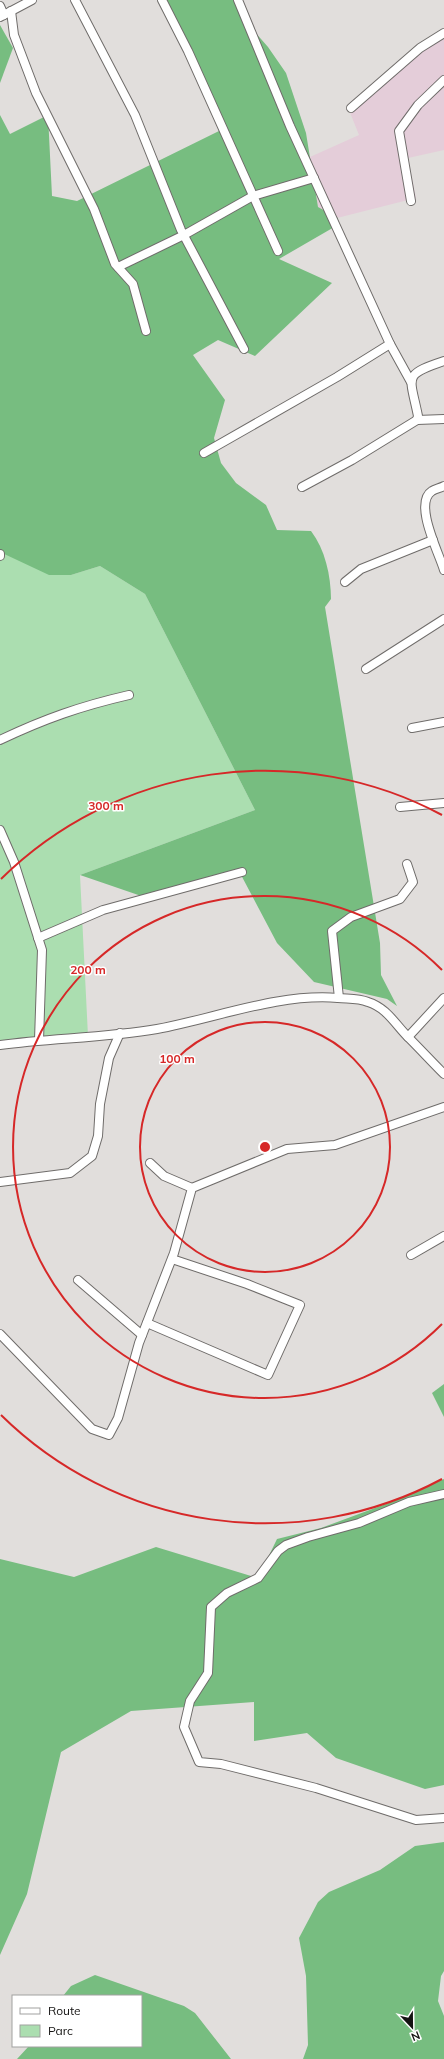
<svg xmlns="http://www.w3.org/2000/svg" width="444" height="2059" font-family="Mulish,sans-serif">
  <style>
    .industrial { fill: #e4cdd9 }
    .green { fill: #abdeb0 }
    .forest { fill: #77bd80 }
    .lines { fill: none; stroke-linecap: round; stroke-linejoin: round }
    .minor-casing { stroke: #6f6c6a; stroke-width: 10 }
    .minor { stroke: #fff; stroke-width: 8 }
    .ring { fill: none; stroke: #d62828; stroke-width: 2 }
    .centre { fill: #d62828; stroke: #fff; stroke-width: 2 }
    .ring-label { font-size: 12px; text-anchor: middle; font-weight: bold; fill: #d62828; stroke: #fff; stroke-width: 3; stroke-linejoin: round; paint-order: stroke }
  </style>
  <rect width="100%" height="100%" fill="#e1dedc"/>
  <path class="industrial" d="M444 31V150L408 158 416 198 337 218 318 207 310 157 359 135 349 110Z"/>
  <path class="green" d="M0 552 71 575 100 566 145 594 255 810 80 875 88 1036 0 1042Z"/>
  <g class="forest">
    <path d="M160 0H240L247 23 268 47 286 73 306 133 318 207 338 218 336 226 279 259 332 283 255 356 218 340 193 355 225 400 214 438 221 463 236 483 266 505 277 530 311 531C325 549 331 576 331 599L325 607 380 943 381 975 397 1006 387 999 314 982 277 943 240 873 150 899 80 875 255 810 145 594 100 566 71 575H49L0 552V115L10 134 48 115 52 196 77 201 219 131 212 101Z"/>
    <path d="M0 25 13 48 0 83Z"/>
    <path d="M444 1384V1417L432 1393Z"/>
    <path d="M444 1479V1785L425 1789 336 1758 307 1733 254 1741V1702L131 1711 61 1752 27 1894 0 1955V1559L74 1577 156 1547 258 1578 277 1539 321 1528 394 1501Z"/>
    <path d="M444 1842V1971L441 1976 438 2001 444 2016V2059H303L308 2045 306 1976 299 1938 318 1902 329 1892 380 1870 415 1846Z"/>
    <path d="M95 1975 184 2006 195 2013 231 2059H17L29 2046H141V1996H63L71 1986Z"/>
  </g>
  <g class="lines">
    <g class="minor-casing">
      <g id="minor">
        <path d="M75 0 135 115 181 230 244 349"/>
        <path d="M162 0 188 51 278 251"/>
        <path d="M0 6 4 15"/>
        <path d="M11 11 14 35 36 93 94 209 115 264 133 284 146 331"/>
        <path d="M0 17 32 0"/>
        <path d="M351 108 420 48 444 33"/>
        <path d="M411 201 399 131 418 105 444 80"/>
        <path d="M118 267 184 235 253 196 314 178"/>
        <path d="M390 344 411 382"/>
        <path d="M417 420 418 416C410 376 402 375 444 361"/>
        <path d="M204 453 337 377 390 344 290 126 238 0"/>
        <path d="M444 486C440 488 435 489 432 491 413 503 439 553 444 570"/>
        <path d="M302 487 352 460 417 420 444 419"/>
        <path d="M0 554V556"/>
        <path d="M345 582 361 569 433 540"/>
        <path d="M366 669 444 619"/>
        <path d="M412 728 444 722"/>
        <path d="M0 740C44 719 81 706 129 695"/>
        <path d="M400 807 444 803"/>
        <path d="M0 830 14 862 42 950 39 1040"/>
        <path d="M38 938 103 910 242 872"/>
        <path d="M339 998 332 931 351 917 400 899 413 882 407 864"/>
        <path d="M408 1037 444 998"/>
        <path d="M0 1045C52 1038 105 1038 157 1029 216 1018 279 993 338 998 349 999 358 998 368 1002 387 1008 395 1024 408 1037 420 1049 432 1062 444 1074"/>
        <path d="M150 1163 164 1176 192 1188"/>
        <path d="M0 1182 70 1173 92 1156 98 1136 100 1104 109 1058 120 1033"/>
        <path d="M411 1255 444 1236"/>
        <path d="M78 1280 142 1335"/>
        <path d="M147 1323 268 1375 300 1305 247 1284 172 1259"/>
        <path d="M0 1334 92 1429 109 1435 118 1418 139 1343 174 1253 192 1188 287 1149 335 1145 444 1107"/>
        <path d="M444 1494 409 1502 359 1523 308 1537 286 1545 278 1551 258 1578 227 1593 211 1607 208 1673 190 1701 184 1727 199 1762 221 1764 316 1788 416 1820 444 1818"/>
      </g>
    </g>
    <use href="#minor" class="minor"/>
  </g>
  <g class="ring">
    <circle cx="265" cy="1147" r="125"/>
    <path d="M442 1324A251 251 0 1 1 442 970"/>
    <path d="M442 1479A376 376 0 0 1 1 1415M1 879A376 376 0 0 1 442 815"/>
  </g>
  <circle cx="265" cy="1147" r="6" class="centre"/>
  <g class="ring-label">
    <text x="106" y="810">300 m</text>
    <text x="88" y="974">200 m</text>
    <text x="177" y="1063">100 m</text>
  </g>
  <rect x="12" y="1995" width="130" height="52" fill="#ffffff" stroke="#a1a1a0"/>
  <rect x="20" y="2008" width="20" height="6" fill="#ffffff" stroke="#a1a1a0"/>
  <text x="48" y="2015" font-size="12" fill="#141312">Route</text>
  <rect x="20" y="2025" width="20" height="12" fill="#abdeb0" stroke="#a1a1a0"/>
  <text x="48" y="2035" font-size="12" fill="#141312">Parc</text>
  <g transform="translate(412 2027) rotate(158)" stroke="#ffffff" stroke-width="3" paint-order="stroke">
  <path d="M0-3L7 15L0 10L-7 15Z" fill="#141312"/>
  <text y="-6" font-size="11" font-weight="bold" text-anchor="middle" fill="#141312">N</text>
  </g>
</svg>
